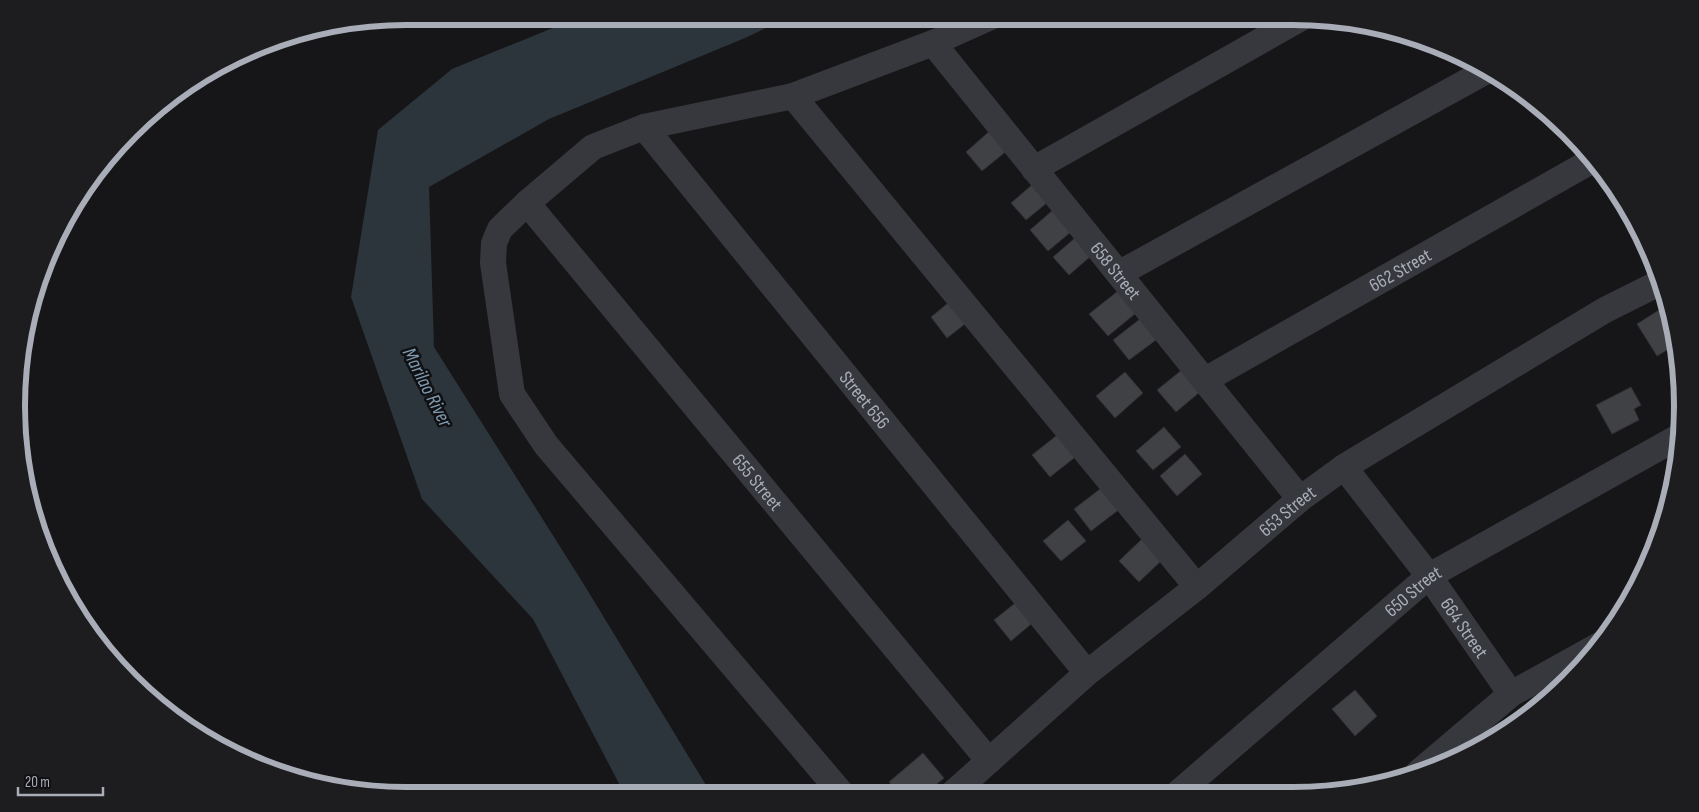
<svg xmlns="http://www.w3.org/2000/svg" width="1699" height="812" font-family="'Sofia Sans Condensed',sans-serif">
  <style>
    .water { fill: #2c353c }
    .building { fill: #404145; stroke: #303034 }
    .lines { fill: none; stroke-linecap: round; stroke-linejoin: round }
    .street { stroke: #37383d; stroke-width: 26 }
    .labels { text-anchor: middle; stroke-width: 5; stroke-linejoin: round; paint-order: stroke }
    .street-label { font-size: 19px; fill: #a8adb8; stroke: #111113 }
    .water-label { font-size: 20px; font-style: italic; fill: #7f9bb3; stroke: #111113 }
    .rim { fill: none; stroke: #a8adb8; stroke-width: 6 }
  </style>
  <rect width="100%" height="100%" fill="#161618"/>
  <path class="water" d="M582 16H791L745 38 549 119 429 187 434 347 583 583 712 795H625L533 619 422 499 351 297 378 130 452 69Z"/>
  <g class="building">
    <path d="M992 129 1009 149 982 171 966 152Z"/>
    <path d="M1033 184 1048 202 1026 220 1011 203Z"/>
    <path d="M1053 210 1072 231 1048 251 1030 230Z"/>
    <path d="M1632 218 1653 257 1654 262 1629 220Z"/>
    <path d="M1075 238 1091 256 1069 275 1053 257Z"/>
    <path d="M1118 291 1136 313 1108 336 1089 314Z"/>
    <path d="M953 299 970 320 947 338 931 317Z"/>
    <path d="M1667 305 1675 330 1677 344 1657 356 1637 324Z"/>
    <path d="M1140 319 1156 340 1129 360 1113 340Z"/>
    <path d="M1678 358 1681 384 1669 363Z"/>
    <path d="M1183 369 1201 391 1176 412 1157 390Z"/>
    <path d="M1125 372 1143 393 1115 418 1096 396Z"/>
    <path d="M1631 387 1641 405 1634 409 1639 420 1612 434 1596 405Z"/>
    <path d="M1164 427 1181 447 1153 470 1136 451Z"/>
    <path d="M1061 432 1079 454 1050 477 1032 455Z"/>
    <path d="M1185 454 1202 474 1177 496 1160 476Z"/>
    <path d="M1104 486 1121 508 1091 531 1074 509Z"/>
    <path d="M1068 520 1086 541 1061 561 1043 541Z"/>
    <path d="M1143 538 1163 559 1139 582 1119 561Z"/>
    <path d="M1019 600 1036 620 1011 641 994 620Z"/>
    <path d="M1355 690 1377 716 1355 736 1332 709Z"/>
    <path d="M923 753 944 778 925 794H900L889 782Z"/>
  </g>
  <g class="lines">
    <g class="street">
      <path id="s1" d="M933 43 1300 499"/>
      <path d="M793 96 1197 587"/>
      <path id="s2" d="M644 127 1087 673"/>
      <path d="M1034 169 1303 17"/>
      <path id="s3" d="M527 203 989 761"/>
      <path d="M1120 273 1488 70"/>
      <path id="s4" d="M1205 380 1593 160"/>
      <path id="s5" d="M1344 467 1429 576 1511 694"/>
      <path d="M1418 773 1511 694 1601 644"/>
      <path id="s6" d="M1178 793 1429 576 1680 436"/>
      <path d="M842 794 546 445 512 394 493 263 494 243 500 229 527 203 593 147 644 127 793 96 933 43 993 16"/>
      <path id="s7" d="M952 794 1087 673 1197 587 1300 499 1344 467 1605 310 1661 282"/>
    </g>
  </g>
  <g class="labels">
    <g class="street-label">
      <text dy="7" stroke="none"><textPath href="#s1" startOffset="292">658 Street</textPath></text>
      <text dy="7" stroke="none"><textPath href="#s4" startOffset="224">662 Street</textPath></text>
      <text dy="7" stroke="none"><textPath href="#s2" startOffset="351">Street 656</textPath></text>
      <text dy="7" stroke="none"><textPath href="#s3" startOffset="362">655 Street</textPath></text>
      <text dy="7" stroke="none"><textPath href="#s7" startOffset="439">653 Street</textPath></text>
      <text dy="7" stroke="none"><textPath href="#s6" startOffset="310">650 Street</textPath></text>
      <text dy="7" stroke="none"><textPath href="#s5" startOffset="201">664 Street</textPath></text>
    </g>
    <g class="water-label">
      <text transform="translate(428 387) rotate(63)" y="7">Marilao River</text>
    </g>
  </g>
  <path d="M0 0H1699V812H0ZM406 25H1293A381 381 0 0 1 1674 406V406A381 381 0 0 1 1293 787H406A381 381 0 0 1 25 406V406A381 381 0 0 1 406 25Z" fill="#1d1d20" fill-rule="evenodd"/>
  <path class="rim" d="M406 25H1293A381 381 0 0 1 1674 406V406A381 381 0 0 1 1293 787H406A381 381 0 0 1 25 406V406A381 381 0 0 1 406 25Z"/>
  <path d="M18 787v8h85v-8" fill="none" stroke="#a8adb8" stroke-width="2.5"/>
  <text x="25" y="787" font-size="15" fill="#a8adb8" stroke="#111113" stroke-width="4" paint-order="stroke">20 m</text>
</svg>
